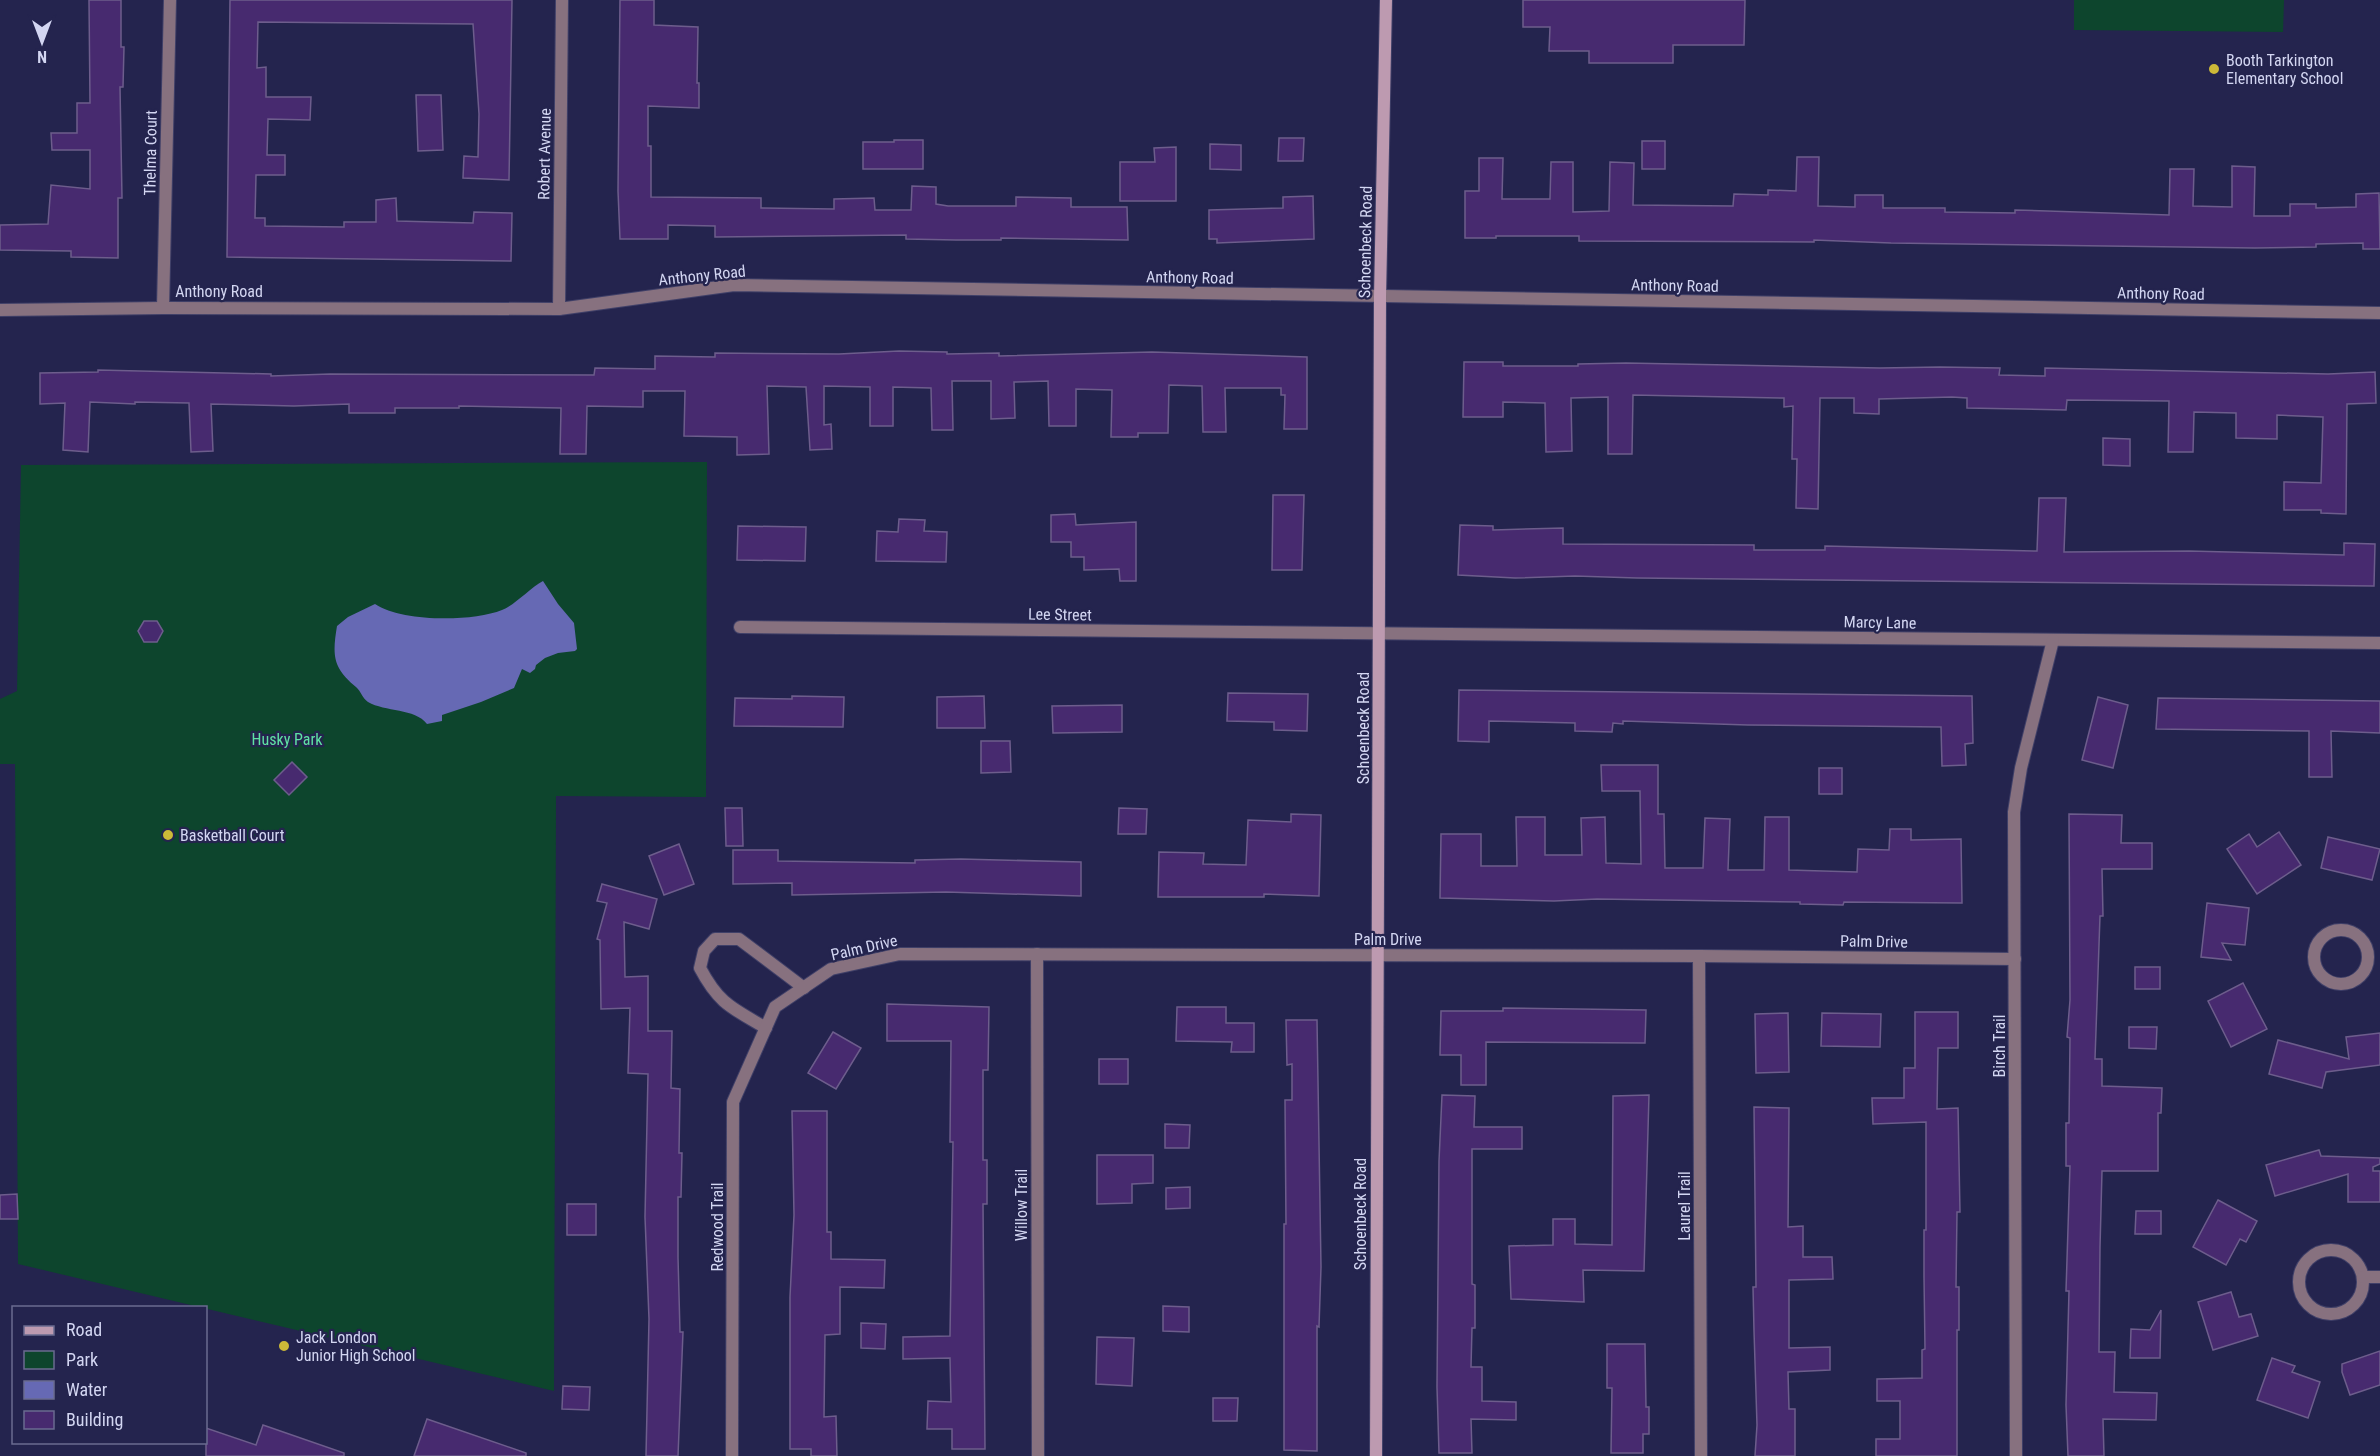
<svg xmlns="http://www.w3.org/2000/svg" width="2380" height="1456" font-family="'Roboto Condensed',sans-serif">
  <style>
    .green { fill: #0d452d }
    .water { fill: #6669b4 }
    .building { fill: #472a6f; stroke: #6d5d8c; stroke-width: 1.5 }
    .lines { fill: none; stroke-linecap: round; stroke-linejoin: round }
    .minor-casing { stroke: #404068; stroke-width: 14 }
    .secondary-casing { stroke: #404068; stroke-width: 14 }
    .minor { stroke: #87717f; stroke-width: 12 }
    .secondary { stroke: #bd9ab0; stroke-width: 12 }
    .poi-dot { fill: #cdb938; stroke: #24244e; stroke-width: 2 }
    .labels { text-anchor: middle; stroke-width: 4.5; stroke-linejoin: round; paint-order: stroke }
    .poi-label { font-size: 16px; fill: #d3d6f2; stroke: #24244e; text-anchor: start }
    .street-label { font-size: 16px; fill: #d3d6f2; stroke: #24244e }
    .park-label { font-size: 16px; fill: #5fe2a4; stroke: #24244e }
  </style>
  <rect width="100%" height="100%" fill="#24244e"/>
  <g class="green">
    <path d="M2074 0H2284L2283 32 2074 30Z"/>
    <path d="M707 462 706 797 556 796 554 1391 18 1264 15 764H0V699L17 691 21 465Z"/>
  </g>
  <path class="water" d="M543 581 558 604 574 623 577 649 575 651 558 653 545 658 536 665 535 669 530 673 522 669 514 688 481 702 442 715V721L427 724C415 708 385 712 368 702 362 698 361 691 356 687 333 668 332 656 337 626L348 617 375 604C402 622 472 622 502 610 515 605 530 588 543 581Z"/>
  <g class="building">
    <path d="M89 0H121V47H124L123 87H120L122 198H118V258L71 257V251L0 250V225L48 224 51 185 90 189V150H52L51 133H77V103H90Z"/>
    <path d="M230 0H512L509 180 463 178 464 156 478 157 479 114 473 24 258 22 257 68 266 67V97H311L310 120 268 119 267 155H285V175H256L255 218H265V226L344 227V222H376V200L396 198 397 221 473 223 474 212 512 213 511 261 227 257Z"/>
    <path d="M620 0H654V25L698 27 697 83H699V108L648 106V146H651V197L761 198V208L834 209V199L874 198 875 210H911L912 186 936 187V204L948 206H1016V197L1071 198V207H1127L1128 240 1001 238V240H956L906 239V235L715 237V226L668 225V239H620L618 191Z"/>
    <path d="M1523 0H1745L1744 45H1673V63H1589V51H1549L1550 27H1523Z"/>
    <path d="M416 95H441L443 150 418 151Z"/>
    <path d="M1279 138H1304L1303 161H1278Z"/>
    <path d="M894 140H923V169H863V142H894Z"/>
    <rect x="1642" y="141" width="23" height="28"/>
    <path d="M1210 144 1241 145V170L1210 169Z"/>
    <path d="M1176 147V201H1120V162H1155L1154 148Z"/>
    <path d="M1797 157H1819L1818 206 1855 207V195H1883V208H1945V212L2015 213V210L2169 215 2170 169H2194L2193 206 2232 207V166L2255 167 2254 216H2290V204H2316V208L2356 207V194L2379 193 2380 249H2363V243L2316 244V247L2255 248 1891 243 1814 240V242L1579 241V236H1496V238H1465V191H1479V158H1503L1502 199H1550L1551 162H1573V212L1609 211 1610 162 1634 163 1633 205 1733 206 1734 194 1768 195V190L1796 191Z"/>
    <path d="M1313 196 1314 239 1217 243V239H1209V210L1283 208V197Z"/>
    <path d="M899 351 947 352V354L999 353V356L1152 352 1307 357V429H1284L1285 395H1281V388H1225L1226 432H1203L1202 386 1169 385 1168 433H1138V437H1111L1112 390 1076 389V426H1049L1048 381 1014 382 1015 418 991 419V381H952L953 430H932L931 388 893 387V426H870V387L824 386V425L831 424 832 449 810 450 806 387 767 386 769 454 737 455V437L684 436 685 391H643V407L587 406 586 454H560L561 408 459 406V408H395V413H349V404L294 406 211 404 213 451 191 452 189 403 135 402V404L90 402 88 452 63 450 65 403 40 404V373L98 372V370L271 374V376L330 374 594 375 595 368 655 369V356L715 357V353L839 354Z"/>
    <path d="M1464 362H1503V366H1578V364L1626 363 1880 368 1940 367 2000 368 1999 375 2045 376V368L2328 374 2375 372 2376 403 2347 404 2346 514 2321 513V510H2284V482L2321 483 2323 417 2277 415V439L2236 438V413L2194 412 2193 452H2168L2169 401 2067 400 2066 410 1967 408V398L1952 397 1879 399V414L1854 413V398H1820L1818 509 1796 508 1797 459H1792L1793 406 1784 407V398L1633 395 1632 454H1608V397L1571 398 1572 451 1546 452 1545 403 1503 402V417H1463Z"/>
    <path d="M2103 438 2130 439V466L2103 465Z"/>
    <path d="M1273 495H1304L1302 570H1272Z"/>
    <path d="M2039 498H2066L2064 552 2189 551 2344 555V543L2375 544 2374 586 1637 578 1575 576 1515 578 1458 575 1460 525 1493 526V530L1563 528V544L1754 545V550H1825V546L2037 551Z"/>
    <path d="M1075 514 1076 525 1136 522V581H1120L1119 569 1084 570V557H1071V542H1051V515Z"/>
    <path d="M899 519 925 520 924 531 947 532 946 562 876 561 877 531 898 532Z"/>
    <path d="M738 526 806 527 805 561 737 560Z"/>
    <path d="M144 621H157L163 631 157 642H144L138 631Z"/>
    <path d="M1459 690 1972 696 1973 743 1965 744 1966 765 1942 766 1941 727 1748 725 1623 721V724L1613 723 1612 732 1575 731V723L1489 721V742L1458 741Z"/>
    <path d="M1228 693 1308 694 1307 731 1274 730V722L1227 721Z"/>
    <path d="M792 696 844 697 843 727 734 726 735 698 792 699Z"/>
    <path d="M984 696 985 728H937V697Z"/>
    <path d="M2098 697 2128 705 2113 768 2082 760Z"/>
    <path d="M2158 698 2380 701V733L2331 731 2332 777H2309V731L2156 729Z"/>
    <path d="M1122 705V732L1053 733 1052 706Z"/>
    <path d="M981 741H1010L1011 772 981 773Z"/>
    <path d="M292 762 307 777 289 795 274 780Z"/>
    <path d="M1601 765H1658V814H1664L1665 868H1703L1705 818 1730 819 1728 870H1764L1765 817H1789V870L1857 872 1858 849 1889 850 1890 829H1911V840L1961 839 1962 903 1844 902 1843 905 1800 904V902L1597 899 1554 901 1440 898 1441 834H1481V866H1517L1516 817H1545V855H1582L1581 818 1605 817 1606 863 1641 864 1640 791H1602Z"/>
    <rect x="1819" y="768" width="23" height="26"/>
    <path d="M725 808H742L743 846H726Z"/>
    <path d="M1119 808 1147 809 1146 834H1118Z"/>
    <path d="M1291 814 1321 815 1319 896 1264 894V897H1158L1159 852 1204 853 1203 864 1246 865 1248 820 1291 822Z"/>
    <path d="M2069 814 2122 815 2121 843H2152V869H2102L2103 916H2100L2095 1059H2102V1086L2162 1088 2161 1113H2158V1171H2102L2100 1247 2099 1352H2115L2114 1392 2157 1393 2156 1420 2103 1419 2104 1456H2068L2066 1405 2069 1291H2066L2070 1166H2066V1123H2069L2070 1038 2067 1037 2070 1000Z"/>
    <path d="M2279 832 2301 865 2257 894 2227 849 2249 834 2257 847Z"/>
    <path d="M2328 837 2380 849 2372 880 2321 868Z"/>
    <path d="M679 844 694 884 664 895 649 856Z"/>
    <path d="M733 850H778V861L915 863V860L961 859 1081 862V896L946 892 792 895V883L733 884Z"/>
    <path d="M602 884 657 899 649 929 624 922 625 977 648 976V1031H672L671 1088 680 1089 679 1153H682L681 1197H678V1257L680 1332H683L678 1456H646L649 1319 645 1217 648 1074 628 1073 630 1008 601 1009 600 940 597 939 607 903 597 901Z"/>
    <path d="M2207 903 2249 908 2245 945 2222 943 2231 960 2201 957Z"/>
    <rect x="2135" y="967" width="25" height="22"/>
    <path d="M2243 983 2267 1029 2231 1047 2208 1001Z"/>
    <path d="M887 1004 989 1007 988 1070H983V1160H987V1204H983L985 1449H952V1429H927L928 1401 951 1402 950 1358 903 1359V1337L950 1336 953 1142H950L951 1041H887Z"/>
    <path d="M1177 1007H1226V1023H1254V1052H1231L1232 1042 1176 1041Z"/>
    <path d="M1503 1008 1646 1010 1645 1043 1486 1042V1085H1461V1055H1440L1441 1011H1503Z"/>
    <path d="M1915 1012H1958V1048H1938L1937 1109 1958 1108 1960 1212H1957L1956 1287H1959V1330H1957V1456H1876V1439H1900V1401H1877V1379L1922 1378V1350L1925 1349 1924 1277V1230H1926V1122L1873 1124 1872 1098H1904V1068H1915Z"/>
    <path d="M1788 1013 1789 1072 1756 1073 1755 1014Z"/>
    <path d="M1822 1013 1881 1014 1880 1047 1821 1046Z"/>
    <path d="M1286 1020H1317L1321 1267 1319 1327 1317 1326V1451L1284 1450V1224H1286L1285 1100H1292V1064L1287 1065Z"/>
    <path d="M2129 1027H2157L2156 1049 2129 1048Z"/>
    <path d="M833 1032 861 1048 836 1089 808 1073Z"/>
    <path d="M2380 1033V1065L2326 1072 2322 1088 2269 1074 2278 1040 2349 1059 2346 1037Z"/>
    <rect x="1099" y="1059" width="29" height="25"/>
    <path d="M1442 1095 1475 1096 1474 1127H1522V1149H1472V1284L1475 1285V1328H1472L1471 1367H1482V1401L1516 1402V1420L1471 1419 1472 1453H1439L1437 1387 1439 1161Z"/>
    <path d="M1649 1095 1644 1271 1583 1270 1584 1302 1511 1299 1509 1246 1553 1245V1219H1575V1244L1612 1245 1613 1096Z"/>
    <path d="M1754 1107 1789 1108 1788 1227 1803 1226V1257H1832L1833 1279 1789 1280V1348L1830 1347V1370L1788 1372 1789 1409H1795V1456H1755L1757 1425 1754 1331 1753 1287H1756Z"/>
    <path d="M792 1111H827V1232H831V1259L885 1260 884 1288 840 1287V1334L825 1335 824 1417 836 1416 837 1456H811V1449H790V1297L794 1215Z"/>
    <path d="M1165 1124 1190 1125 1189 1148H1165Z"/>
    <path d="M2319 1150 2321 1156 2380 1158V1164L2373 1167V1171H2380V1202H2348V1174L2275 1196 2266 1165Z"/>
    <path d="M1097 1155H1153V1183L1132 1184V1203L1097 1204Z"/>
    <path d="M1190 1187V1208L1166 1209V1188Z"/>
    <path d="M17 1194 18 1219H0V1195Z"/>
    <path d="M2218 1200 2257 1221 2246 1242 2240 1239 2226 1265 2193 1247Z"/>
    <rect x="567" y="1204" width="29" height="31"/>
    <path d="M2136 1211H2161V1234H2135Z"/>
    <path d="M2231 1292 2239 1317 2251 1314 2258 1336 2213 1350 2198 1302Z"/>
    <path d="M1163 1306 1189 1307V1332L1163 1331Z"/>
    <path d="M2161 1310 2160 1358H2130L2131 1329 2150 1330Z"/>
    <path d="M861 1323 886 1324 885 1349 861 1348Z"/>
    <path d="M1097 1337 1134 1338 1132 1386 1096 1384Z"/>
    <path d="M1607 1344H1645L1646 1407H1649V1434H1643V1453H1611L1612 1388H1607Z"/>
    <path d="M2380 1351V1385L2350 1395 2342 1372V1364Z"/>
    <path d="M2272 1358 2295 1366 2292 1372 2320 1382 2308 1418 2257 1400Z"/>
    <path d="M563 1386 590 1387 589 1410 562 1409Z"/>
    <path d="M1213 1398H1238L1237 1421H1213Z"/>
    <path d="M427 1419 526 1453V1456H414Z"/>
    <path d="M263 1425 344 1453V1456H206V1428L256 1445Z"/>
  </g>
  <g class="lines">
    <g class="minor-casing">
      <g id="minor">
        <path d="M163 308 170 0"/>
        <path d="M559 309 562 0"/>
        <path d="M0 310 163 308 559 309 734 285 2380 313"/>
        <path d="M740 627 2380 643"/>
        <circle cx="2341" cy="957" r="27"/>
        <path d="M1037 954 1038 1456"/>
        <path d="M1699 956 1701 1456"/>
        <path d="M766 1028C732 1008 719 1004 700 968L704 951 715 939H739L804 988"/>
        <circle cx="2331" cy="1282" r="32"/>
        <path d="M2363 1277H2380"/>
        <path d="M732 1456 733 1102 775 1007 831 969 900 954 1699 956 2015 959"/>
        <path d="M2016 1456 2014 812 2021 768 2053 640"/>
      </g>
    </g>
    <g class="secondary-casing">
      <path id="secondary" d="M1376 1456 1380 297 1386 0"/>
    </g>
    <use href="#minor" class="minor"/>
    <use href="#secondary" class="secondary"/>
  </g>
  <g class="poi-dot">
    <circle cx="2214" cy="69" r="6"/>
    <circle cx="168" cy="835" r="6"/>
    <circle cx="284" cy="1346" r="6"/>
  </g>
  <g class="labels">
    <g class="poi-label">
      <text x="2226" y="66">Booth Tarkington<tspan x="2226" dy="18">Elementary School</tspan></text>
      <text x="180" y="841">Basketball Court</text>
      <text x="296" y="1343">Jack London<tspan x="296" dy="18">Junior High School</tspan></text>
    </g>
    <g class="street-label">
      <text transform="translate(150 153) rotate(-89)" y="6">Thelma Court</text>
      <text transform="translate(544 154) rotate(-89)" y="6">Robert Avenue</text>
      <text transform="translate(1365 242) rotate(-89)" y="6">Schoenbeck Road</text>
      <text transform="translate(702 275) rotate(-6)" y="6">Anthony Road</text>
      <text transform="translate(1190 277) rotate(1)" y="6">Anthony Road</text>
      <text transform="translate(1675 285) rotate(1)" y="6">Anthony Road</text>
      <text x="219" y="297">Anthony Road</text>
      <text transform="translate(2161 293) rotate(1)" y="6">Anthony Road</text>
      <text transform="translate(1060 614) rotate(1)" y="6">Lee Street</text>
      <text transform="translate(1880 622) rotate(1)" y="6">Marcy Lane</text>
      <text transform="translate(1363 728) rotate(-90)" y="6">Schoenbeck Road</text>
      <text x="1388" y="945">Palm Drive</text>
      <text transform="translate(1874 941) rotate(1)" y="6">Palm Drive</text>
      <text transform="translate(864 947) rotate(-13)" y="6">Palm Drive</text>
      <text transform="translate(1999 1046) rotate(-90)" y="6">Birch Trail</text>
      <text transform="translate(1021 1205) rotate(-90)" y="6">Willow Trail</text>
      <text transform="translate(1684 1206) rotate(-90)" y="6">Laurel Trail</text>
      <text transform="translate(1360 1214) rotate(-90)" y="6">Schoenbeck Road</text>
      <text transform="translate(717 1227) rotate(-90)" y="6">Redwood Trail</text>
    </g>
    <g class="park-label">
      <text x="287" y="745">Husky Park</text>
    </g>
  </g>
  <rect x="12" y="1306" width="195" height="138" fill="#24244e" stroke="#6a6b90" stroke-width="1.5"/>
  <rect x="24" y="1326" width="30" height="9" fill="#bd9ab0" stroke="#6a6b90" stroke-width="1.5"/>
  <text x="66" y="1336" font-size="18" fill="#d3d6f2">Road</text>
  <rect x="24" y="1351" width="30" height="18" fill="#0d452d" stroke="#6a6b90" stroke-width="1.5"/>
  <text x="66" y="1366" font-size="18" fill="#d3d6f2">Park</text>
  <rect x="24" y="1381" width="30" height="18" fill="#6669b4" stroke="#6a6b90" stroke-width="1.5"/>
  <text x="66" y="1396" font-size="18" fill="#d3d6f2">Water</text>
  <rect x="24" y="1411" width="30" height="18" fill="#472a6f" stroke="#6a6b90" stroke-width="1.5"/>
  <text x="66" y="1426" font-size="18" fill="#d3d6f2">Building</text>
  <g transform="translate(42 42) rotate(180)" stroke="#24244e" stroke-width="4.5" paint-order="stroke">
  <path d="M0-4.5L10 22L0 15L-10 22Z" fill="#d3d6f2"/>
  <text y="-9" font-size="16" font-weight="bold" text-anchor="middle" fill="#d3d6f2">N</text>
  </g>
</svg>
